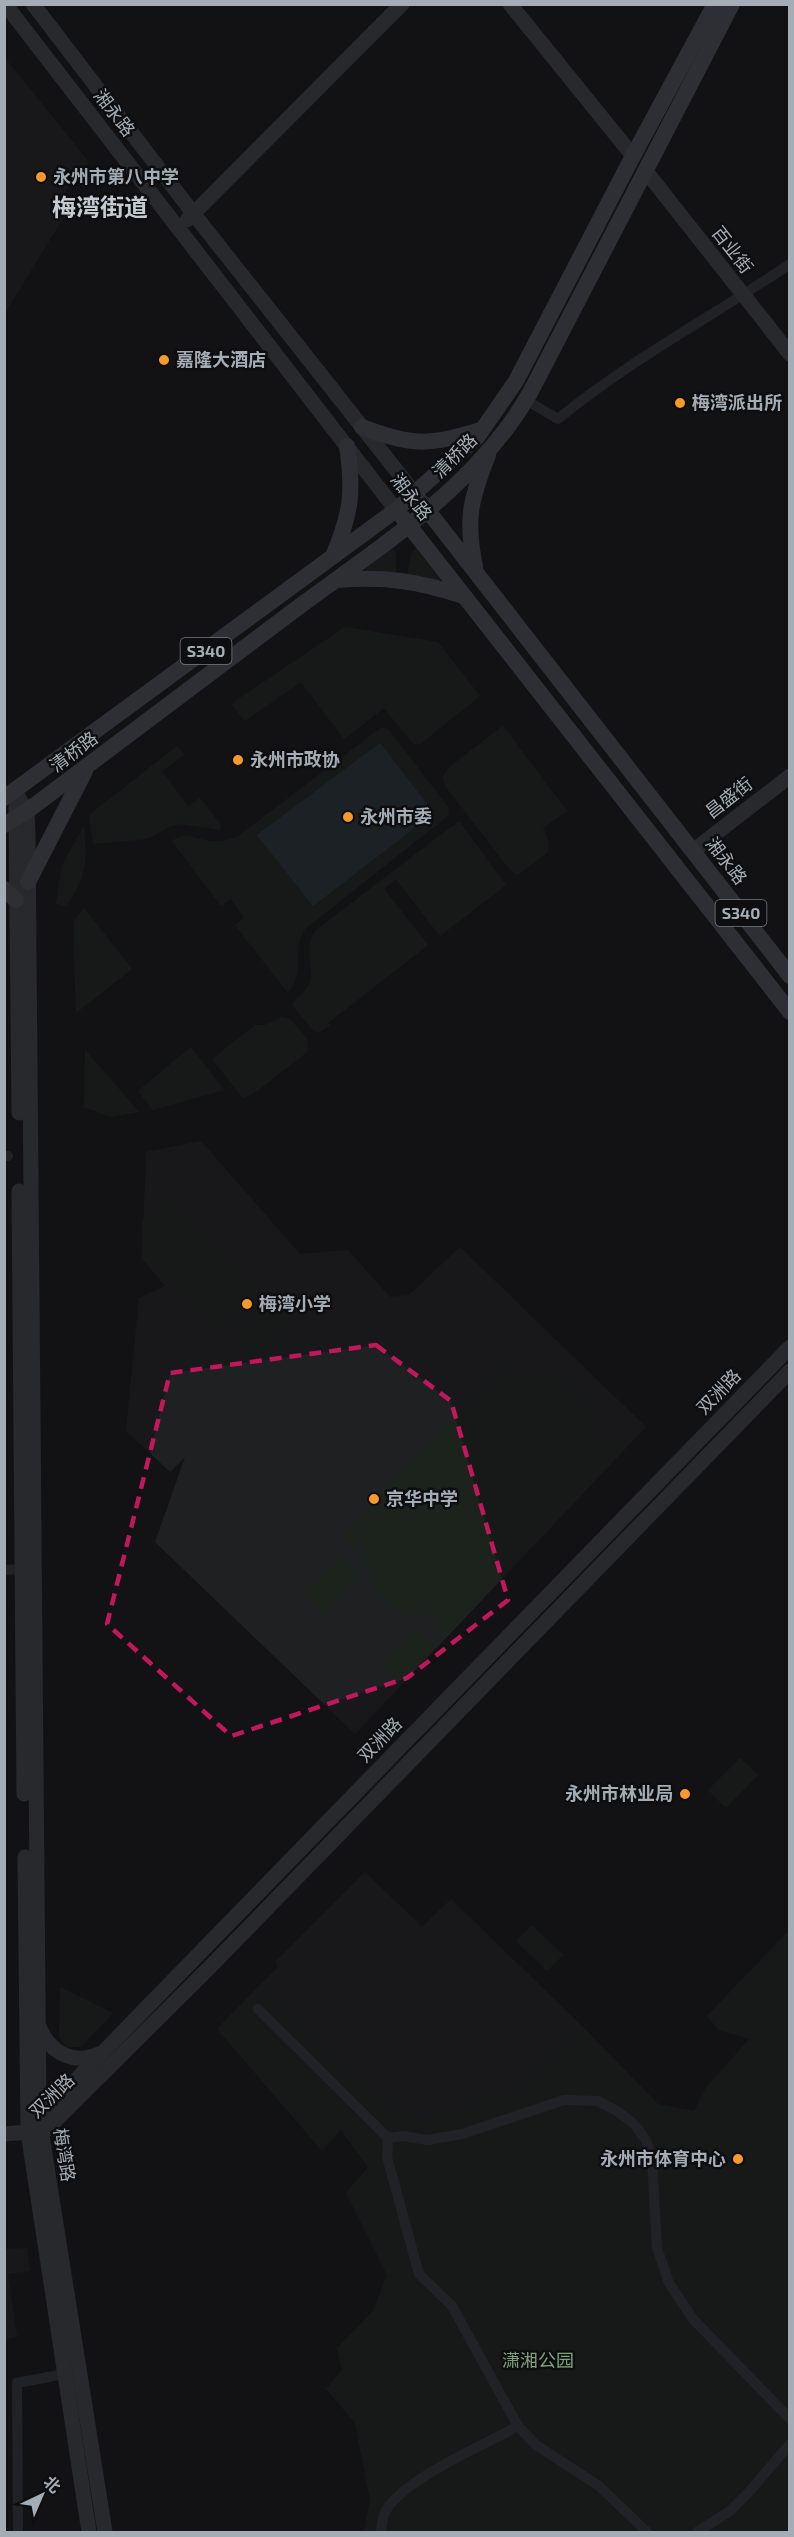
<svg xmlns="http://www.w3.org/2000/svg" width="794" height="2537" font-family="'Exo 2','Noto Sans SC',sans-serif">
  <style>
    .built { fill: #1f2022 }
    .green { fill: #1b231c }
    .water { fill: #293439 }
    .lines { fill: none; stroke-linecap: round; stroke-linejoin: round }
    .street { stroke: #34363a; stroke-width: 10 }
    .secondary { stroke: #42454a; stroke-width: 15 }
    .primary { stroke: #505359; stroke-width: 16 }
    .marked { fill: none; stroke: #c2185b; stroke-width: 4.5; stroke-dasharray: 12 8; stroke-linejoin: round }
    .poi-dot { fill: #f79a29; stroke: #0e0e10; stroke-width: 2 }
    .labels { text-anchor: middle; stroke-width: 5; stroke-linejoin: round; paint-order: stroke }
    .shield { fill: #0e0e10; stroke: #777d84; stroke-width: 1.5 }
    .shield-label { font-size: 16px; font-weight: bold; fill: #a4acb6 }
    .street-label { font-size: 18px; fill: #a4acb6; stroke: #0e0e10 }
    .poi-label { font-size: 18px; font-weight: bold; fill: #a4acb6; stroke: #0e0e10; text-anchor: start }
    .park-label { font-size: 18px; fill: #7da27b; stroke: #0e0e10 }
    .district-label { font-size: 24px; font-weight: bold; fill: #c6cad2; stroke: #0e0e10 }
  </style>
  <rect width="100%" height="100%" fill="#131315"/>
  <g class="built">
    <path d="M5 58 89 162 65 192V215L5 313Z"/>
    <path d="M201 1141 300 1254 348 1250 390 1297 409 1295 460 1247 646 1427 355 1734 155 1542 185 1457 170 1472 126 1431 139 1298 165 1286 142 1258 146 1152Z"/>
    <path d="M365 1872 422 1927 451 1899 581 2025 520 2087 419 2121 353 2080 259 1986 278 1967 275 1962Z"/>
    <path d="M27 2248 30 2271 8 2274 17 2336 5 2340V2249Z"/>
  </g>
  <g class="green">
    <path d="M392 549 396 554V573L365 572 366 567Z"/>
    <path d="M416 549 442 582 407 575 412 552Z"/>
    <path d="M345 627 438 642 480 696 420 744H414L410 740 384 708 344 739 301 682 245 721 231 704Z"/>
    <path d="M503 726 567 811 543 828 549 843 548 852 518 875 511 871 445 786 443 777 448 768Z"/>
    <path d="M382 727 389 730 448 807 449 815 305 929C291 951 306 972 288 993L235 925 244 918 231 899 221 906 172 841C186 831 195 839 209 841 220 842 228 840 238 836Z"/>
    <path d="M177 746 184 755 162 771 188 806 200 798 221 825 220 830 181 824 171 826 147 839 93 844 89 815Z"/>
    <path d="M459 821 506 885 440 936 396 879 384 889 428 945 328 1023 330 1025 318 1033 312 1029 292 1005C297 996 307 992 310 982 314 962 303 951 316 930Z"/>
    <path d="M84 826C87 863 87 875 66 906L56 904 62 865Z"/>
    <path d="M84 908 132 969 76 1013 73 922Z"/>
    <path d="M281 1017 290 1019 308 1040 307 1052 253 1094 243 1098 212 1059 255 1025H265Z"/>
    <path d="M191 1047 224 1090 153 1110 138 1091Z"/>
    <path d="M85 1050 139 1112 110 1117 84 1107Z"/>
    <path d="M167 1199 262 1292C248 1306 229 1336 209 1324L144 1258 142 1223Z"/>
    <path d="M267 1299 291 1322 254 1360 231 1337Z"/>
    <path d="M506 1363C510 1366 516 1373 520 1374 529 1377 539 1375 548 1378 586 1388 597 1417 599 1452L613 1438 623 1449 445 1635 433 1623 441 1615C390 1619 366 1587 362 1539L354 1547 343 1536Z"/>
    <path d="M339 1557 359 1575 324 1613 304 1594Z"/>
    <path d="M416 1628 436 1647 401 1684 381 1665Z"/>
    <path d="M740 1758 758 1775 726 1808 708 1790Z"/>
    <path d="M532 1925 563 1955 547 1971 516 1941Z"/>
    <path d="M789 1930V2532H364L370 2500 355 2423 326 2389 342 2370 337 2348 373 2311 387 2275 346 2193 368 2167 341 2130 322 2151 217 2029 259 1986 353 2080 419 2121 520 2087 581 2025 658 2104 694 2111 705 2089 749 2039 719 2030 707 2016Z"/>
    <path d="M60 1987 113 2013 81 2047H67L59 2037Z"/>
  </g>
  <path class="water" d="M380 743 434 813 313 906 257 835Z"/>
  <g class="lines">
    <g class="street">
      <path d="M526 400 558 419C630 360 713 316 790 264"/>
      <path d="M4 1156H8"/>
      <path d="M4 1570 22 1569"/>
      <path d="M258 2009 388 2138 403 2136 427 2140 462 2134 564 2100 598 2101 617 2111 634 2124 646 2140 652 2159 657 2248 669 2283 693 2319 790 2419"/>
      <path d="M388 2138 387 2157 419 2274 452 2306 518 2426"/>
      <path d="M18 2532 17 2383 64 2374"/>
      <path d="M381 2532C382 2523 382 2514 389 2506 413 2475 482 2446 518 2426L536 2445 599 2486 647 2532"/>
      <path d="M697 2532 730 2511 748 2493 790 2444"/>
    </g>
    <g class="secondary">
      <path d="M5 4 396 510"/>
      <path d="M33 4 193 213 415 494"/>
      <path d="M510 4 633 156"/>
      <path d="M645 170 790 354"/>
      <path d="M187 220 402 4"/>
      <path d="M15 792 27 811 28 836 39 2117 105 2532"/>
      <path d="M16 807 19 1113"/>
      <path d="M693 851 790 776"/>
      <path d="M19 1191 24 1794"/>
      <path d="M25 1857 28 2132 89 2532"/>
      <path d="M39 2026C49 2053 74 2066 101 2053"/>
      <path d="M37 2120 790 1347"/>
      <path d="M4 2134 28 2132 37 2134"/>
      <path d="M41 2135 212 1965 790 1371"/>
    </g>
    <g class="primary">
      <path d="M362 427C411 446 430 446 480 430"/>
      <path d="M421 502 790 976"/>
      <path d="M403 518 790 1012"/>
      <path d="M333 556C351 514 354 492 347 446"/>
      <path d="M475 566C465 519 471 498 488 455"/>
      <path d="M336 580C386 576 416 581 464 596"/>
      <path d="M4 798 396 510 478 436 516 381 633 156 715 4"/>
      <path d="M4 825 27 811C118 742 209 674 300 606 384 544 479 484 531 391L732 4"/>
      <path d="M28 882 85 771"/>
      <path d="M4 889 16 900"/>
    </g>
  </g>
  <path d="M0 0H794V2537H0ZM376 1345 451 1401 508 1600 407 1678 231 1736 107 1624 170 1373Z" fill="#131315" fill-opacity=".55" fill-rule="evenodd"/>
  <path class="marked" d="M376 1345 451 1401 508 1600 407 1678 231 1736 107 1624 170 1373Z"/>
  <g class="poi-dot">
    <circle cx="41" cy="177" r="6"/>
    <circle cx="164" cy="360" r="6"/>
    <circle cx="680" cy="403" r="6"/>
    <circle cx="238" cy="760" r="6"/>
    <circle cx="348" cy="817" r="6"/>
    <circle cx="247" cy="1304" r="6"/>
    <circle cx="374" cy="1499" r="6"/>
    <circle cx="685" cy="1794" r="6"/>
    <circle cx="738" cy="2159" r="6"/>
  </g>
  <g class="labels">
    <g class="shield">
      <rect x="180.5" y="638" width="51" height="26" rx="4.5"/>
      <rect x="715.5" y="900" width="51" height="26" rx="4.5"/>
    </g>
    <g class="shield-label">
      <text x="206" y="657">S340</text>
      <text x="741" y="919">S340</text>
    </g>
    <g class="street-label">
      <text transform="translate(114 113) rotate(52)" y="6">湘永路</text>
      <text transform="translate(732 250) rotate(52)" y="6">百业街</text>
      <text transform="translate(455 456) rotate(-45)" y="6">清桥路</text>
      <text transform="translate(411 497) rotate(52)" y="6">湘永路</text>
      <text transform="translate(74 752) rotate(-37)" y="6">清桥路</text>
      <text transform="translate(729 798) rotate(-38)" y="6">昌盛街</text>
      <text transform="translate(726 861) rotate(52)" y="6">湘永路</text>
      <text transform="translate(719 1392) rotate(-46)" y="6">双洲路</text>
      <text transform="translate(380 1740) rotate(-46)" y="6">双洲路</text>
      <text transform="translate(52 2096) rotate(-44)" y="6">双洲路</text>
      <text transform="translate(64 2155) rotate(81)" y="6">梅湾路</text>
    </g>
    <g class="poi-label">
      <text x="53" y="183">永州市第八中学</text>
      <text x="176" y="366">嘉隆大酒店</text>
      <text x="692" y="409">梅湾派出所</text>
      <text x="250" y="766">永州市政协</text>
      <text x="360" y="823">永州市委</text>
      <text x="259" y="1310">梅湾小学</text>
      <text x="386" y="1505">京华中学</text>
      <text x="673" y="1800" text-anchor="end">永州市林业局</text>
      <text x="726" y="2165" text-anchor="end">永州市体育中心</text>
    </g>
    <g class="park-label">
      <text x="538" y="2367">潇湘公园</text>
    </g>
    <g class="district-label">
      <text x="100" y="216">梅湾街道</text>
    </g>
  </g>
  <rect width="794" height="2537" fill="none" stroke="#a4acb6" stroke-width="12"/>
  <g transform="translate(42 2495) rotate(44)" stroke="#0e0e10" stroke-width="4.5" paint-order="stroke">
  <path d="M0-4.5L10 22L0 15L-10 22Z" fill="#a4acb6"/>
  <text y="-9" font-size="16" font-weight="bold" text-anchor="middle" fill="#a4acb6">北</text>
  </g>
</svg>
